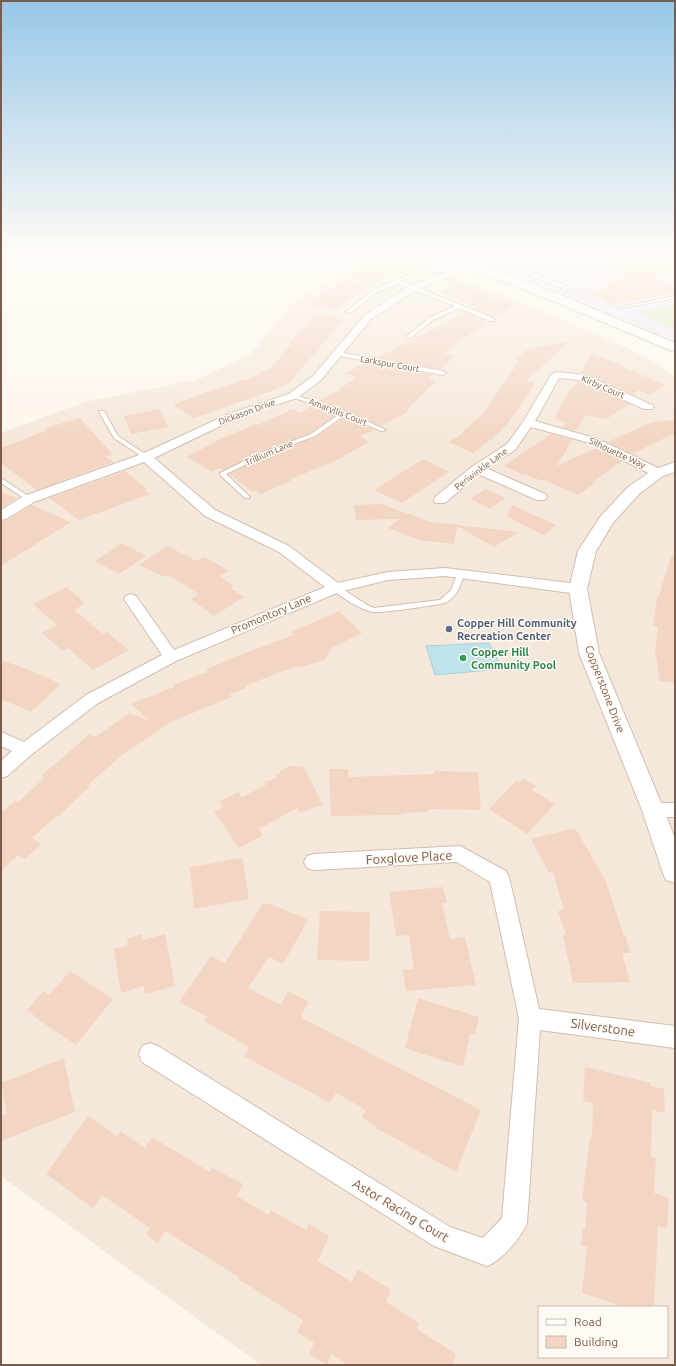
<svg xmlns="http://www.w3.org/2000/svg" width="676" height="1366" font-family="Ubuntu,sans-serif">
  <style>
    .residential { fill: #f5e8da; fill-rule: evenodd }
    .education { fill: #f3e8fa }
    .green { fill: #d8ecc9 }
    .water { fill: #bfe3e8; stroke: #a5d3da }
    .building { fill: #f3d5c3 }
    .lines { fill: none; stroke-linecap: round; stroke-linejoin: round }
    .service-casing { stroke: #d1beb0; stroke-width: 2 }
    .minor-casing { stroke: #d1beb0; stroke-width: 2 }
    .tertiary-casing { stroke: #d1beb0; stroke-width: 2 }
    .secondary-casing { stroke: #d6c0b0; stroke-width: 2 }
    .service { fill: #fff; fill-rule: evenodd }
    .minor { fill: #fff; fill-rule: evenodd }
    .tertiary { fill: #fff; fill-rule: evenodd }
    .secondary { fill: #fff; fill-rule: evenodd }
    .service-dot { fill: #5c6f8a; stroke: #fffaf3; stroke-width: 1.5 }
    .leisure-dot { fill: #2e9e5b; stroke: #fffaf3; stroke-width: 1.5 }
    .labels { text-anchor: middle; stroke-width: 3; stroke-linejoin: round; paint-order: stroke }
    .far-street-label { font-size: 9px; fill: #7a5c4d; stroke: #fffaf3 }
    .street-label { font-size: 11px; fill: #7a5c4d; stroke: #fffaf3 }
    .service-label { font-size: 11px; font-weight: bold; fill: #4e5e75; stroke: #fffaf3; text-anchor: start }
    .leisure-label { font-size: 11px; font-weight: bold; fill: #27864d; stroke: #fffaf3; text-anchor: start }
    .near-street-label { font-size: 13px; fill: #7a5c4d; stroke: #fffaf3 }
  </style>
  <rect width="100%" height="100%" fill="#fdf6ec"/>
  <path class="residential" d="M378 254H393L524 303 634 351 675 376V1365H261L1 1176V433L85 402 196 380 251 354 294 301ZM539 1307H667V1357H539Z"/>
  <path class="education" d="M531 251H675V342L614 315 498 268 500 264Z"/>
  <path class="green" d="M675 304V330L654 321 640 312Z"/>
  <path class="water" d="M489 643 502 669 435 675 426 646Z"/>
  <g class="building">
    <path d="M579 251H669L671 274 654 278 675 289V292L611 306 589 292 609 288 602 284 628 278Z"/>
    <path d="M392 258 412 266 368 283 349 276Z"/>
    <path d="M348 280 369 287 335 310 308 304 335 286Z"/>
    <path d="M458 284 479 292 515 306 493 317 474 309 477 307 439 292Z"/>
    <path d="M466 313 485 320 482 322 488 324 472 332 444 353 453 355 450 358H452L440 369 376 358Z"/>
    <path d="M316 314 345 318 292 380 277 389 194 418 173 405 200 394 244 380 245 381 272 367 291 344 289 343Z"/>
    <path d="M570 341 526 381 534 382 532 387 516 413 509 419 511 420 493 438 473 453 449 442 460 435 483 413 519 361 515 360 528 349Z"/>
    <path d="M591 353 624 366 623 367 665 385 663 386H664L649 395 637 390 635 395 587 374 581 373Z"/>
    <path d="M367 362 433 375 428 379 436 381 406 411 408 412 381 426 347 411 318 401 340 390 339 388 355 380 353 376 344 374Z"/>
    <path d="M577 381H580L630 404 606 419 586 415 576 431 561 427 568 422 555 419V418H554L572 387H574Z"/>
    <path d="M312 405 338 414 310 433 260 452 223 470 220 468 212 472 187 457 222 438 256 424 258 425 293 409 301 413Z"/>
    <path d="M160 409 168 427 131 434 124 416Z"/>
    <path d="M345 417 374 430 360 436 369 442 335 461 291 479 292 480 261 494 256 491 253 492 229 474 266 456 316 437Z"/>
    <path d="M80 418 112 454 105 457 114 462 37 490 1 463V448L47 430 45 428Z"/>
    <path d="M675 420V433L632 454 608 442 652 422Z"/>
    <path d="M551 434 572 440 557 466 596 448 622 461 592 483 594 484 578 495 544 480 542 481 524 474 523 475 504 466Z"/>
    <path d="M423 459 449 472 402 503 374 490Z"/>
    <path d="M125 471 147 489 145 490 150 494 79 520 49 498Z"/>
    <path d="M485 489 496 494 505 498 490 509 470 499Z"/>
    <path d="M1 492 17 498 1 508Z"/>
    <path d="M381 504 431 522 519 532 494 547 457 526 454 544 419 540 388 528 399 519 356 520 354 505Z"/>
    <path d="M32 505 71 522 1 566V521L7 520Z"/>
    <path d="M512 505 556 525 544 535 507 517Z"/>
    <path d="M122 543 146 556 119 574 95 561Z"/>
    <path d="M167 546 197 561 205 557 229 571 220 576 234 586 230 588 244 597 214 616 191 599 199 594 168 575 165 577 139 565Z"/>
    <path d="M671 556H675V683L660 681 655 650 658 627 653 626 657 599H658Z"/>
    <path d="M66 587 83 601 81 602 84 604 74 610 103 634 107 632 129 650 93 670 68 648 63 651 42 633 57 625 33 604Z"/>
    <path d="M339 611 362 633 332 648 324 660 298 668 296 666 245 686 246 688 230 694 232 697 171 722 121 756 88 785 90 786 58 817 56 816 32 838 41 844 25 859 18 855 1 871V813L16 800 18 802 44 778 41 776 90 734 95 737 130 713 151 722 131 704 174 687 173 685 208 672 206 670 232 658 294 635 291 632Z"/>
    <path d="M1 660 29 670 61 684 31 712 1 699Z"/>
    <path d="M289 766H297L299 768 303 766 304 769H305L323 805 299 813 297 808 259 829 263 835 239 848 214 812 223 807 219 802 238 792 242 797 266 785 264 782 277 778 275 775 279 774 280 771Z"/>
    <path d="M329 769H348V777L434 774V771L478 772 481 810 428 809V812L401 813V815L331 816Z"/>
    <path d="M523 778 536 786 532 790 555 804 527 834 489 809 517 780 519 782Z"/>
    <path d="M575 828 605 879 624 936H626L630 953H622L630 982 573 983 563 935H566L558 911 564 910 553 872 549 873 531 839Z"/>
    <path d="M242 858 249 899 194 909 190 867Z"/>
    <path d="M443 887 447 903H442L450 939 465 937 476 985 406 991 403 970 414 969 409 935 396 936 389 892Z"/>
    <path d="M263 903 268 905 269 903 308 920 283 964 269 957 248 988 281 1005 288 991 309 1002 301 1015 303 1016 302 1018 481 1110 456 1172 376 1128 377 1127 362 1118 366 1110 336 1093 330 1103 244 1056 249 1047 204 1021 207 1017 179 1002 211 956 225 963Z"/>
    <path d="M320 911 370 912 369 961 317 960Z"/>
    <path d="M141 934 143 940 165 934 175 986 145 994 144 986 121 993 114 949 128 945 127 939Z"/>
    <path d="M70 971 113 999 76 1045 33 1016 34 1015 27 1010 43 991 49 995Z"/>
    <path d="M418 998 479 1017 475 1035 470 1034 463 1067 405 1048Z"/>
    <path d="M64 1058 75 1112 1 1141V1116L7 1114 1 1083Z"/>
    <path d="M585 1067 651 1083V1086L664 1089 665 1113 652 1110 651 1156 656 1158 654 1193 669 1198 667 1229 658 1226 654 1307H623L582 1293 587 1247 581 1245 583 1229H585L587 1202 582 1200 590 1137H592L593 1103 583 1101Z"/>
    <path d="M88 1116 117 1136 120 1131 145 1148 152 1137 210 1172 212 1168 243 1184 237 1196 269 1215 271 1210 306 1230 309 1224 329 1236 318 1261 352 1282 358 1269 391 1290 386 1302 419 1323 417 1329 456 1354 453 1365H348L331 1354 327 1365 309 1354 314 1343 297 1332 303 1320 238 1279 239 1277 165 1231 158 1243 146 1234 150 1228 102 1195 93 1208 46 1174Z"/>
  </g>
  <g class="lines">
    <g class="service-casing">
      <g id="service">
        <path d="M425 268 427 269V270L401 281 495 319V321H491L459 308 433 320 411 338H407V336L429 318 455 306 397 283 377 292 350 313 346 312 373 290Z"/>
        <path d="M520 270H524L567 286 565 292 554 297H550V295L561 291 563 288 520 272Z"/>
        <path d="M675 296V298L618 309 616 308Z"/>
        <path d="M337 352 443 371 446 373 443 375 335 355V353Z"/>
        <path d="M291 395H295L347 412 386 430 381 431 345 415 315 436 265 455 226 474 250 497 249 498H245L220 475V473L261 453 311 434 341 413 291 397Z"/>
        <path d="M100 411H104L118 436 148 456V458H144L114 438 99 412Z"/>
        <path d="M1 478 31 498V500H27L1 483Z"/>
        <path d="M458 572H460L464 574C461 585 457 596 447 602 442 605 380 613 374 612 362 611 339 596 331 588L335 586H338L367 605 374 608 440 600 451 590Z"/>
      </g>
    </g>
    <g class="minor-casing">
      <g id="minor">
        <path d="M465 264 469 267 468 269 416 290 371 319 321 380 297 398 239 417 154 458 215 510 289 546 338 583 388 572 445 568 578 584 583 586 585 589 583 592 578 594 445 576 388 580 339 592 176 661 98 703 31 755 7 776 1 778V761L12 751 1 746V732L24 742 86 695 162 655 124 599 126 596 131 594 136 596 174 650 325 587 279 552 205 516 144 462 34 502 6 519 1 520V510L24 496 142 454 231 413 289 394 313 376 365 315 410 286Z"/>
        <path d="M556 372 586 375 652 405 654 407 652 409H644L580 380 559 378 535 421 598 439 662 470 664 473 662 476H654L590 443 531 427 515 450 486 468 545 494 547 497 545 500H537L478 474 445 503H435L434 500 435 497 473 466 507 444 523 422 551 375Z"/>
        <path d="M653 803H675V817H653L647 815 644 810 647 805Z"/>
        <path d="M460 846 506 871 509 877 539 1009 675 1026V1048L540 1030 527 1223C521 1238 502 1260 487 1266L434 1246 142 1062 139 1054 142 1046 150 1043 158 1046 450 1227 483 1238 502 1218 519 1018 490 882 457 862 314 870 307 868 304 862 307 856 314 854Z"/>
      </g>
    </g>
    <g class="tertiary-casing">
      <g id="tertiary">
        <path d="M509 251H524C516 260 468 277 460 267L465 264 484 262Z"/>
        <path d="M675 462V472L663 476 640 493 613 523 596 551 587 589 599 653 664 810 675 839V883L666 880 663 873 642 810 579 653 569 589 578 551 600 517 628 487 653 470Z"/>
      </g>
    </g>
    <g class="secondary-casing">
      <path id="secondary" d="M416 251H434L468 264 489 268 556 293 675 343V352L548 299 482 274 461 270 418 253Z"/>
    </g>
    <use href="#service" class="service"/>
    <use href="#minor" class="minor"/>
    <use href="#tertiary" class="tertiary"/>
    <use href="#secondary" class="secondary"/>
  </g>
  <linearGradient id="sky" x2="0" y2="1"><stop stop-color="#97c7e8"/><stop offset="0.57" stop-color="#fefbf6"/><stop offset="1" stop-color="#fefbf6" stop-opacity="0"/></linearGradient>
  <rect width="676" height="443" fill="url(#sky)"/>
  <circle class="service-dot" cx="449" cy="629" r="4"/>
  <circle class="leisure-dot" cx="463" cy="658" r="4"/>
  <g class="labels">
    <g class="far-street-label">
      <text transform="translate(390 364) rotate(10)" y="3">Larkspur Court</text>
      <text transform="translate(603 387) rotate(23)" y="3">Kirby Court</text>
      <text transform="translate(247 412) rotate(-20)" y="3">Dickason Drive</text>
      <text transform="translate(338 412) rotate(21)" y="3">Amaryllis Court</text>
      <text transform="translate(269 453) rotate(-23)" y="3">Trillium Lane</text>
      <text transform="translate(617 453) rotate(25)" y="3">Silhouette Way</text>
      <text transform="translate(481 469) rotate(-37)" y="3">Periwinkle Lane</text>
    </g>
    <g class="street-label">
      <text transform="translate(271 614) rotate(-23)" y="4">Promontory Lane</text>
      <text transform="translate(605 689) rotate(69)" y="4">Copperstone Drive</text>
    </g>
    <g class="service-label">
      <text x="457" y="627">Copper Hill Community<tspan x="457" dy="13">Recreation Center</tspan></text>
    </g>
    <g class="leisure-label">
      <text x="471" y="656">Copper Hill<tspan x="471" dy="13">Community Pool</tspan></text>
    </g>
    <g class="near-street-label">
      <text transform="translate(409 857) rotate(-3)" y="5">Foxglove Place</text>
      <text transform="translate(603 1027) rotate(8)" y="5">Silverstone</text>
      <text transform="translate(401 1210) rotate(31)" y="5">Astor Racing Court</text>
    </g>
  </g>
  <rect width="676" height="1366" fill="none" stroke="#7a5c4d" stroke-width="4"/>
  <rect x="538" y="1306" width="130" height="52" fill="#fffaf3" stroke="#cabbb1"/>
  <rect x="546" y="1319" width="20" height="6" fill="#ffffff" stroke="#cabbb1"/>
  <text x="574" y="1326" font-size="12" fill="#7a5c4d">Road</text>
  <rect x="546" y="1336" width="20" height="12" fill="#f3d5c3" stroke="#cabbb1"/>
  <text x="574" y="1346" font-size="12" fill="#7a5c4d">Building</text>
</svg>
